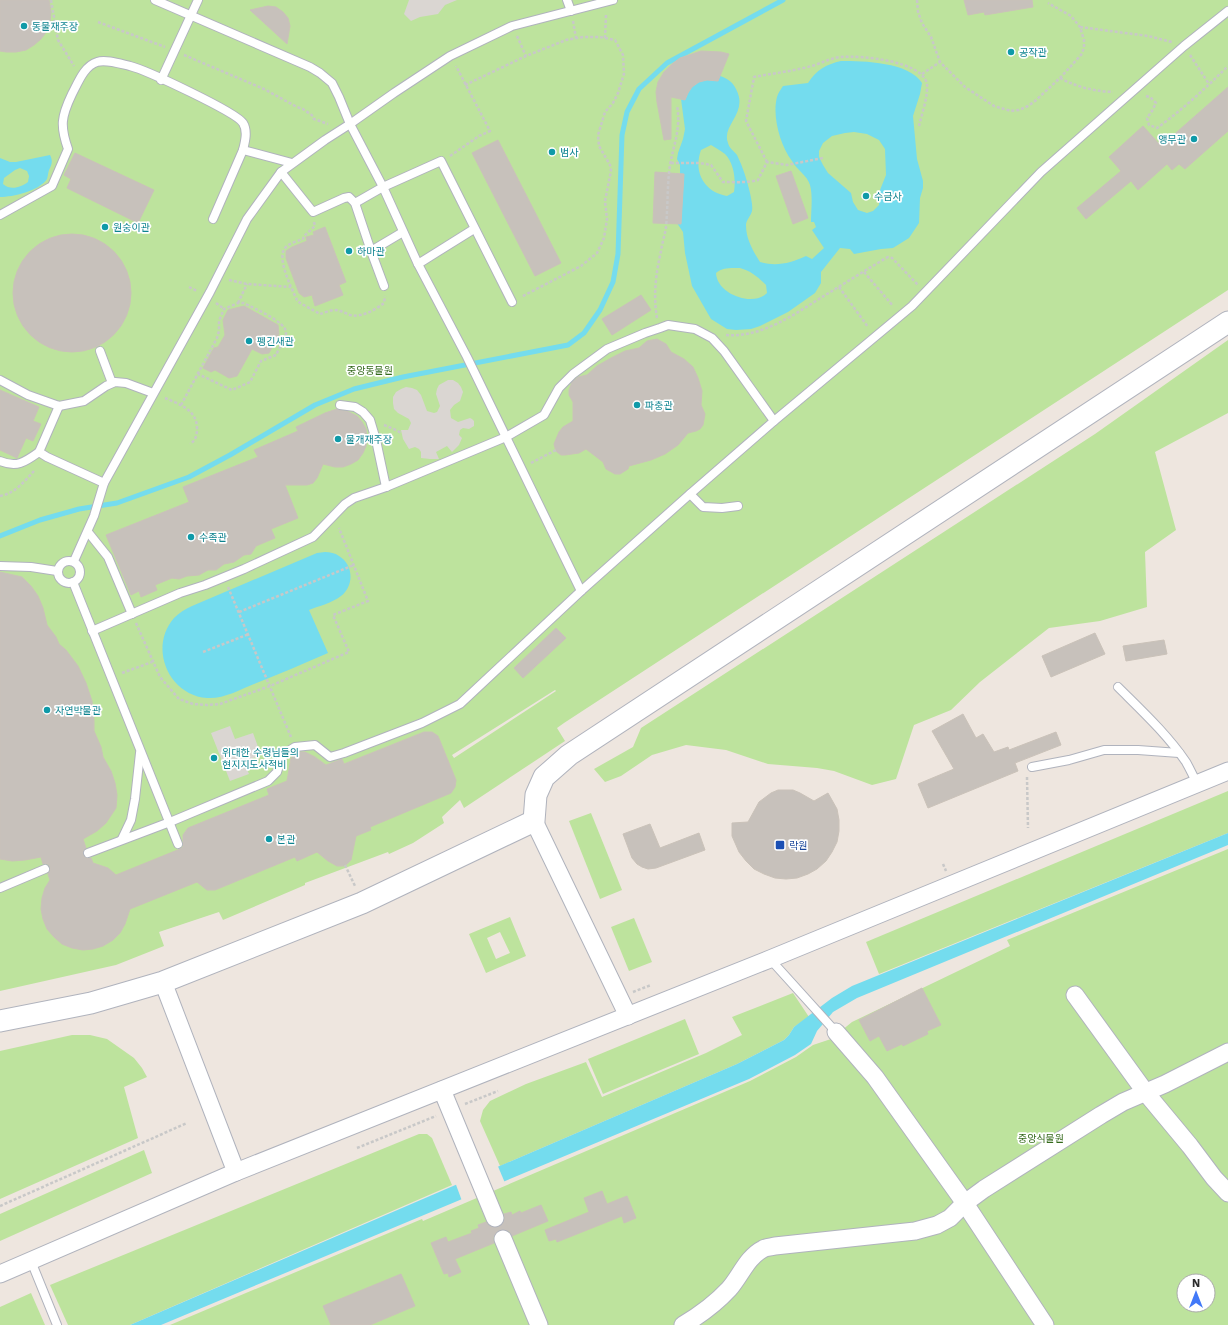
<svg xmlns="http://www.w3.org/2000/svg" width="1228" height="1325" font-family="'Work Sans','Noto Sans KR',sans-serif">
  <style>
    .green { fill: #bde39d; fill-rule: evenodd }
    .plaza { fill: #dad6d2 }
    .water { fill: #74dcee; fill-rule: evenodd }
    .pier { fill: #eee6df }
    .lines { fill: none; stroke-linecap: round; stroke-linejoin: round }
    .stream { stroke: #74dcee; stroke-width: 5 }
    .building { fill: #c7c1bb; stroke: #cac2b9 }
    .minor-tunnel { stroke: #c7c1bb; stroke-width: 17; stroke-dasharray: 17 8; stroke-linecap: butt }
    .service-casing { stroke: #b0b3bd; stroke-width: 10 }
    .minor-casing { stroke: #b0b3bd; stroke-width: 19 }
    .tertiary-casing { stroke: #b0b3bd; stroke-width: 23 }
    .path { stroke: #c8c8c8; stroke-width: 2.5; stroke-dasharray: 3 2; stroke-linecap: butt }
    .service { stroke: #fff; stroke-width: 8 }
    .minor { stroke: #fff; stroke-width: 17 }
    .tertiary { stroke: #fff; stroke-width: 21 }
    .culture-dot { fill: #0f9aa8; stroke: #fff; stroke-width: 1.5 }
    .transit-dot { fill: #1a4fb4; stroke: #fff; stroke-width: 1.5 }
    .labels { text-anchor: middle; stroke-width: 3.5; stroke-linejoin: round; paint-order: stroke }
    .culture-label { font-size: 10px; fill: #0d838f; stroke: #fff; text-anchor: start }
    .park-label { font-size: 10px; fill: #356a1c; stroke: #fff }
    .transit-label { font-size: 10px; fill: #164399; stroke: #fff; text-anchor: start }
  </style>
  <rect width="100%" height="100%" fill="#eee6df"/>
  <g class="green">
    <path d="M0 0H1228V290L564 723 557 728 565 741 464 808 460 800 442 817 444 823 413 843 389 854 388 852 305 883V885L223 920 219 912 159 932 164 946 116 965 0 991ZM555 690 556 691 454 758 452 755Z"/>
    <path d="M1228 340V413L1155 452 1176 530 1145 552 1147 607 1100 621 1049 628 980 682 951 710 914 725 896 779 872 785 834 771 817 768 768 764 726 750 686 745 652 755 621 776 605 782 594 769 633 747 641 728 1095 434Z"/>
    <path d="M1228 791V833L879 974 866 942Z"/>
    <path d="M591 813 622 890 600 899 569 821Z"/>
    <path d="M1228 849V1325H170L422 1219 423 1221 750 1081 796 1057 813 1045 831 1039 852 1022 1010 946 1007 940ZM1184 1281H1208V1305H1184Z"/>
    <path d="M510 917 526 956 486 973 469 934ZM500 932 510 953 496 959 487 938Z"/>
    <path d="M634 918 652 962 629 971 611 927Z"/>
    <path d="M793 993 809 1017 794 1027 789 1035 784 1040 737 1064 500 1166 480 1121 483 1110 490 1101 526 1084 586 1062 602 1097 706 1053 742 1035 732 1017Z"/>
    <path d="M685 1019 699 1054 603 1094 588 1059Z"/>
    <path d="M72 1035H90L107 1039 134 1058 142 1068 147 1077 124 1087 138 1138 0 1199V1051Z"/>
    <path d="M419 1134H427L432 1138 452 1185 130 1325H68L50 1285Z"/>
    <path d="M144 1150 152 1173 0 1241V1214Z"/>
    <path d="M31 1293 45 1325H0V1307Z"/>
  </g>
  <g class="plaza">
    <path d="M409 0H457L445 5 438 14 420 17 411 21 404 14Z"/>
    <path d="M448 380H453L458 383 461 387 463 392 460 401 454 405 450 410 451 418 458 422 470 418 472 419 474 421V426L469 429 463 428 460 430 459 435 462 438 459 445 452 452 447 446 436 452 439 459H430L421 458V452L419 449 415 447 409 449 403 439 401 430H408L411 423 409 419 398 413 394 409 393 403V397L396 392 401 389 406 387 412 388 417 390 421 395 427 411 434 413 437 412 440 406 436 394 437 389 439 385Z"/>
    <path d="M230 726 235 739 253 733 261 755 244 762 249 774 230 781 211 733Z"/>
  </g>
  <g class="water">
    <path d="M841 61C864 61 909 62 922 83L920 94 913 116 917 159 923 181V188L920 198 919 223 909 238 893 248 881 249 854 254 850 249 840 248 821 272V283L815 293 788 312 760 326 751 329 736 330 727 329 711 319 692 286 685 253 683 232 677 223 680 172V165L677 159 678 153 683 139 685 129 681 99 682 94 686 87 714 74C724 77 731 79 736 89 749 113 721 125 728 143 729 148 734 151 737 155 743 167 747 180 750 193 751 198 753 206 752 211 751 216 746 220 746 225 746 239 753 251 760 262 776 267 791 263 806 256L812 259 824 248 812 230 816 227 814 222H811C811 211 813 196 810 185 807 175 797 170 792 161 780 145 772 116 777 97 778 93 781 89 783 86L808 83C816 70 827 64 841 61ZM854 132 867 134 879 140 885 149 886 175 880 190 879 205 873 211 867 213 858 210 853 202 851 193 828 173 823 165 819 157V151L823 143 832 136 845 133ZM711 145C716 148 721 151 725 154 734 163 736 180 734 192L727 196C704 192 693 172 701 150ZM740 268C751 271 758 277 766 285L767 293C754 307 717 295 716 273 723 267 731 268 740 268Z"/>
    <path d="M50 155C53 161 52 164 49 170 48 173 48 176 47 179 39 191 13 197 0 197V158L10 162H16ZM20 168 27 171 29 176 28 182C21 187 11 191 3 184L4 178 15 170Z"/>
    <path d="M325 552C330 552 335 553 339 556 354 565 354 586 341 596 332 603 319 606 309 610L328 653C303 664 279 674 254 684 239 690 224 699 207 698 169 695 148 648 174 618 179 613 185 609 192 606L317 553Z"/>
    <path d="M1228 833V845L857 998 833 1012 817 1031 811 1044 795 1055 749 1079 161 1325H130L737 1064 784 1040 789 1035 794 1027 832 998 852 986Z"/>
  </g>
  <path class="pier" d="M497 1164 505 1183 462 1201 455 1182Z"/>
  <g class="lines">
    <path class="stream" d="M0 536 40 520 79 509 117 503 189 477 230 455 315 405 354 389 403 377 568 345 584 333 600 310 613 282 618 254 622 135 627 112 639 89 667 63 783 0"/>
  </g>
  <g class="building">
    <path d="M0 0H49L51 12 50 22 47 31 41 39 34 45 26 50 16 52H6L0 51Z"/>
    <path d="M964 0H1032L1033 7 985 15 984 12 968 15Z"/>
    <path d="M268 6 276 7 283 12 288 18 290 26 287 44 250 10Z"/>
    <path d="M701 51 721 52 729 54 718 81 707 80 699 82 692 87 688 93 685 100 671 97V139L664 140 657 102 656 92 658 82 664 72 672 64 680 58Z"/>
    <path d="M1228 87V131L1185 169 1179 164 1172 170 1167 164 1138 190 1131 181 1086 219 1077 208 1121 171 1109 157 1143 126 1161 146Z"/>
    <path d="M498 140 561 263 535 276 472 153Z"/>
    <path d="M75 153 154 190 138 223 67 188 71 179 64 175Z"/>
    <path d="M791 171 808 218 793 224 776 176Z"/>
    <path d="M655 172 684 174 681 224 653 223Z"/>
    <path d="M325 227 346 282 339 285 343 295 315 306 312 295 304 297 299 293 286 258V251L292 247 307 241 306 237 314 235 313 232Z"/>
    <circle cx="72" cy="293" r="59"/>
    <path d="M641 295 651 310 612 335 602 319Z"/>
    <path d="M244 306 278 325 279 334 269 353 262 354 252 349 237 376 229 378 215 370 211 372 203 368 214 348 218 347 225 335 223 320 228 310Z"/>
    <path d="M657 339 666 344 671 352 684 359 693 367 698 378 702 391 701 405 705 414 703 425 700 429 696 431 688 433 678 445 665 454 651 460 629 466 628 469 620 474H615L606 469 603 462 586 449 579 453 565 455H561L557 452 555 448 554 444 559 432 563 427 573 421V402L569 395V390L572 382 578 377 587 375 597 366 611 358 625 351 639 348 647 341Z"/>
    <path d="M0 390 39 407 33 421 41 424 33 441 26 438 17 458 0 450Z"/>
    <path d="M337 409 349 412 357 416 362 422 366 429 367 438 366 446 363 453 358 460 351 464 343 467H335L323 464 317 478 313 483 307 485H285L298 518 271 529 275 538 256 546 251 554 244 555 234 562 224 564 216 570H208L199 575 187 576 179 579 172 578 155 585 157 590 141 597 139 591 131 595 106 535 189 502 183 487 258 457 254 450 298 431 296 427 325 413Z"/>
    <path d="M0 572 22 577 31 586 38 596 43 608 47 625 56 637 59 644 66 650 78 666 86 683 92 701 94 720V731L101 747 103 757 111 771 115 783 117 795 116 808 106 823 97 831 83 839 86 848 84 850 83 855 87 858H91L93 863 108 868 116 875 180 849 183 847V835L188 828 269 795 267 789 287 781 291 758 298 752H305L315 757 326 765 342 759 344 764 424 732H432L438 736 456 780 455 787 451 793 370 827 371 830 356 836 351 860 347 864 343 866H337L328 861 317 852 297 861 295 857 215 890H207L197 882 130 909 125 924 120 933 113 940 103 946 93 949 83 950 72 948 62 944 54 937 47 929 43 919 41 909 42 898 45 888 50 880 48 874 50 870V867L48 864H43L41 857 25 860 12 861 0 859Z"/>
    <path d="M556 628 566 638 523 678 514 668Z"/>
    <path d="M1095 633 1105 654 1051 677 1042 656Z"/>
    <path d="M1164 640 1167 654 1126 661 1123 646Z"/>
    <path d="M963 714 976 738 983 734 994 752 1008 747 1009 750 1056 732 1061 745 1015 763 1018 771 928 808 918 784 954 769 932 731Z"/>
    <path d="M778 790H793L800 793 814 801 828 793 837 809 839 820V831L837 842 832 852 826 861 817 869 808 874 797 878 786 879 775 878 764 874 754 869 746 861 739 852 732 836V823L748 822 759 802 771 793Z"/>
    <path d="M650 824 660 848 699 833 705 850 656 868 648 869 642 867 637 864 632 858 623 834Z"/>
    <path d="M922 988 941 1025 927 1031 928 1034 903 1046 902 1044 887 1051 879 1036 870 1041 859 1020Z"/>
    <path d="M602 1191 607 1204 627 1196 636 1218 624 1223 622 1216 557 1242 556 1239 549 1241 545 1230 589 1212 584 1198Z"/>
    <path d="M541 1205 548 1221 512 1236 509 1231 504 1229 499 1230 495 1233 493 1237 494 1243 455 1259 461 1272 449 1277 448 1273 444 1274 431 1243 446 1237 448 1242 472 1233 471 1231 479 1228 478 1225 486 1222 489 1226 493 1228 498 1227 503 1224 505 1219 504 1214 511 1212 512 1215 520 1211 521 1213Z"/>
    <path d="M401 1274 415 1306 370 1325H331L323 1306Z"/>
  </g>
  <g class="lines">
    <path class="minor-tunnel" d="M495 1218 503 1239"/>
    <g class="service-casing">
      <g id="service">
        <path d="M155 0 310 67 320 73 332 83 339 97 350 124 383 187 418 264 467 357 581 591"/>
        <path d="M567 0 571 11"/>
        <path d="M161 80 198 0"/>
        <path d="M243 150 292 163"/>
        <path d="M281 172 313 212 344 198 349 197 355 203 371 251 403 232"/>
        <path d="M355 203 383 187 441 161 512 302"/>
        <path d="M0 215 52 186 68 149C60 126 61 117 72 94 78 83 84 66 97 62 106 59 121 64 130 66 146 70 236 112 243 123 248 131 245 142 243 150L213 219"/>
        <path d="M371 251 384 286"/>
        <path d="M418 264 474 229"/>
        <path d="M100 351 112 383"/>
        <path d="M0 380 28 395 59 406 84 401 106 386 115 382 126 383 153 393"/>
        <path d="M340 405 355 407 363 412 370 420 376 440 386 487"/>
        <path d="M59 406 39 452 47 457 104 483"/>
        <path d="M0 461C17 468 25 462 39 452"/>
        <path d="M690 494 703 507 722 508 738 506"/>
        <path d="M88 532 108 557 132 614"/>
        <circle cx="69" cy="572" r="11"/>
        <path d="M74 561 94 516 104 483 210 292 247 219 281 172 325 140 350 124 394 93 450 56 512 26 613 0"/>
        <path d="M0 566 31 567 57 571"/>
        <path d="M73 582 178 844"/>
        <path d="M92 631 180 593 205 585 244 569 313 537 345 504 354 498 386 487 506 437 544 415 559 388 573 374 607 349 645 333 660 328 668 325 695 329 712 338 724 351 774 421"/>
        <path d="M1118 687C1141 710 1167 734 1186 762 1190 769 1193 776 1197 783"/>
        <path d="M1032 767 1069 760 1104 750H1138L1179 753"/>
        <path d="M122 839 131 820 135 799 140 753"/>
        <path d="M88 853 170 822 268 781 277 772 281 759 287 752 295 747 315 745 330 757 344 753 422 723 460 704 581 591 690 494 774 421 912 306 1041 172 1184 46 1228 11"/>
        <path d="M0 888 45 869"/>
        <path d="M770 959 836 1032"/>
        <path d="M31 1261 57 1325"/>
      </g>
    </g>
    <g class="minor-casing">
      <g id="minor">
        <path d="M534 821 628 1016"/>
        <path d="M163 982 236 1172"/>
        <path d="M1075 995 1146 1093 1190 1146 1214 1178 1228 1193"/>
        <path d="M836 1032 875 1077 962 1199 1045 1325"/>
        <path d="M442 1090 495 1218"/>
        <path d="M503 1239 539 1325"/>
        <path d="M0 1274 236 1172 770 959 1228 771"/>
        <path d="M683 1325C700 1315 716 1303 729 1289 740 1277 747 1257 763 1249 766 1247 771 1247 775 1246L915 1231 937 1225 950 1218 965 1203 984 1189 1101 1115 1123 1102 1165 1084 1228 1052"/>
      </g>
    </g>
    <g class="tertiary-casing">
      <path id="tertiary" d="M0 1021 91 1003 163 982 362 903 534 821 536 795 544 777 569 755 1228 322"/>
    </g>
    <g class="path">
      <path d="M51 0 58 40 74 66"/>
      <path d="M917 0 918 12 922 23 931 37 940 62 965 87 994 106 1011 111 1019 110 1028 106 1035 101 1060 78 1081 55 1084 48V40L1080 27 1071 16 1048 3"/>
      <path d="M573 21 576 38"/>
      <path d="M98 22 165 47"/>
      <path d="M1080 27 1148 36 1172 42"/>
      <path d="M517 36 526 56"/>
      <path d="M605 38 606 15"/>
      <path d="M184 55 264 89 297 107 303 109 313 116 314 119 328 124"/>
      <path d="M1190 55 1209 84"/>
      <path d="M922 74 940 62"/>
      <path d="M1060 78C1077 87 1093 91 1113 92"/>
      <path d="M465 85 526 56 566 40 583 37H600L615 40 623 55 624 74 618 93 613 103 605 112 598 135 599 146 610 165 611 171 605 201 607 219 604 238 597 253 581 266 521 297"/>
      <path d="M1146 96 1150 97 1156 103 1152 111 1147 118 1149 125 1157 128C1182 110 1206 88 1228 66"/>
      <path d="M450 156 479 136 490 131 456 66"/>
      <path d="M767 162 746 121 754 77C774 73 795 71 815 65 824 62 831 58 841 57 860 55 923 61 927 84 928 97 922 113 919 126"/>
      <path d="M671 163H700L711 165 723 182C734 182 747 183 758 180L767 162 787 165 823 158"/>
      <path d="M314 222 315 226 304 236 303 239C298 241 290 243 286 247 275 256 292 289 297 300L300 303 320 314C324 313 330 310 335 310 340 310 345 313 350 315 361 318 375 310 384 303L385 296"/>
      <path d="M864 272 893 306"/>
      <path d="M229 280 247 284 291 287"/>
      <path d="M189 287 197 291"/>
      <path d="M839 287 868 327"/>
      <path d="M216 303 224 309"/>
      <path d="M238 303 247 284"/>
      <path d="M657 318C653 295 656 273 661 251 662 243 665 235 666 227 668 206 667 186 670 165 674 143 681 129 677 105"/>
      <path d="M726 335C763 338 796 313 827 294 847 282 867 269 888 257L892 258 918 285"/>
      <path d="M165 398C179 404 197 410 197 428 197 435 196 440 190 444"/>
      <path d="M181 405 217 338 219 331V321L224 309 238 303H244C253 308 287 322 286 333 286 338 278 350 276 355L261 361 250 382 232 390 198 374"/>
      <path d="M384 425 396 430 401 433"/>
      <path d="M531 463 556 450"/>
      <path d="M0 496C14 494 25 481 34 471"/>
      <path d="M228 587 291 737"/>
      <path d="M239 612 354 565"/>
      <path d="M136 623 160 677 179 699 193 704 207 705 220 704 270 686 349 652 333 615 368 601 339 528"/>
      <path d="M203 652 249 634"/>
      <path d="M122 673 152 662"/>
      <path d="M1027 777 1028 828"/>
      <path d="M943 864 946 871"/>
      <path d="M345 865 355 886"/>
      <path d="M633 992 651 985"/>
      <path d="M465 1104 498 1091"/>
      <path d="M357 1148 436 1116"/>
      <path d="M0 1206 187 1123"/>
    </g>
    <use href="#service" class="service"/>
    <use href="#minor" class="minor"/>
    <use href="#tertiary" class="tertiary"/>
  </g>
  <g class="culture-dot">
    <circle cx="24" cy="26" r="4"/>
    <circle cx="1011" cy="52" r="4"/>
    <circle cx="1194" cy="139" r="4"/>
    <circle cx="552" cy="152" r="4"/>
    <circle cx="866" cy="196" r="4"/>
    <circle cx="105" cy="227" r="4"/>
    <circle cx="349" cy="251" r="4"/>
    <circle cx="249" cy="341" r="4"/>
    <circle cx="637" cy="405" r="4"/>
    <circle cx="338" cy="439" r="4"/>
    <circle cx="191" cy="537" r="4"/>
    <circle cx="47" cy="710" r="4"/>
    <circle cx="214" cy="758" r="4"/>
    <circle cx="269" cy="839" r="4"/>
  </g>
  <rect class="transit-dot" x="775" y="840" width="10" height="10" rx="2"/>
  <g class="labels">
    <g class="culture-label">
      <text x="32" y="30">동물재주장</text>
      <text x="1019" y="56">공작관</text>
      <text x="1186" y="143" text-anchor="end">앵무관</text>
      <text x="560" y="156">범사</text>
      <text x="874" y="200">수금사</text>
      <text x="113" y="231">원숭이관</text>
      <text x="357" y="255">하마관</text>
      <text x="257" y="345">펭긴새관</text>
      <text x="645" y="409">파충관</text>
      <text x="346" y="443">물개재주장</text>
      <text x="199" y="541">수족관</text>
      <text x="55" y="714">자연박물관</text>
      <text x="222" y="756">위대한 수령님들의<tspan x="222" dy="12">현지지도사적비</tspan></text>
      <text x="277" y="843">본관</text>
    </g>
    <g class="park-label">
      <text x="370" y="374">중앙동물원</text>
      <text x="1041" y="1142">중앙식물원</text>
    </g>
    <g class="transit-label">
      <text x="789" y="849">락원</text>
    </g>
  </g>
  <g transform="translate(1196 1293)"><circle r="19" fill="#ffffff" stroke="#ababab"/>
  <path d="M0-3L7 15L0 10L-7 15Z" fill="#4279f8"/>
  <text y="-6" font-size="11" font-weight="bold" text-anchor="middle" fill="#2d2d2d">N</text>
  </g>
</svg>
